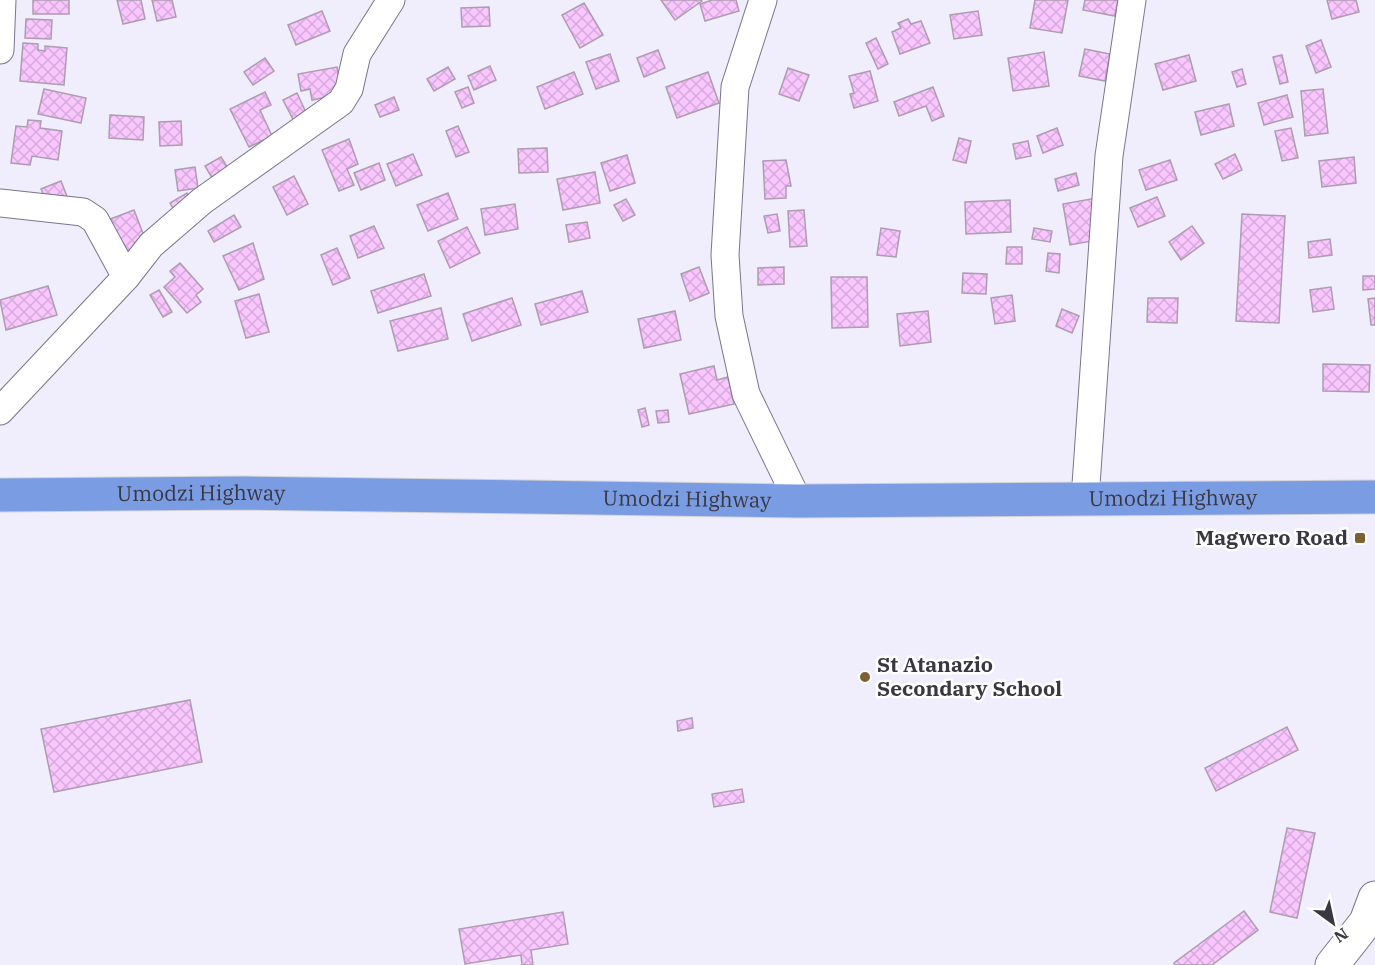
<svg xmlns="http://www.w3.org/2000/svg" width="1375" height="965" font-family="'IBM Plex Serif',serif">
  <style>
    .building { fill: url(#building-cross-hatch); stroke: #ae9cb0; stroke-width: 1.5 }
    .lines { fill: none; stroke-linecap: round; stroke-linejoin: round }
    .minor-casing { stroke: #79758d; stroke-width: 29 }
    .tertiary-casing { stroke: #79758d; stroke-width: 35 }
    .trunk-casing { stroke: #d3d3d5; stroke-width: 35 }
    .minor { stroke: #fff; stroke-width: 27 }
    .tertiary { stroke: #fff; stroke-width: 33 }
    .trunk { stroke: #7a9ce2; stroke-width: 33 }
    .poi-dot { fill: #7c6233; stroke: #fff; stroke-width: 2 }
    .labels { text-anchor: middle; stroke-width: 5; stroke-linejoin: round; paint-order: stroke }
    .street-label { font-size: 21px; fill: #393742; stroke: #fff }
    .poi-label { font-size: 21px; font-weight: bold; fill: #393742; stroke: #fff; text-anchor: end }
  </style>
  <defs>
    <pattern id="building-cross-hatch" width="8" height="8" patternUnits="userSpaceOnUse" patternTransform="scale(1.5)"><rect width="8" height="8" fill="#f9c6ff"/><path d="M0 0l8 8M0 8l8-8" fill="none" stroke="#d6abdc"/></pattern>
  </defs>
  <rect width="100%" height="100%" fill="#f0edfd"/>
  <g class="building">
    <rect x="33" y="0" width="36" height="14"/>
    <path d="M117 0H141L145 19 123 24Z"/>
    <path d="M152 0H172L176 17 157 21Z"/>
    <path d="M661 0H701L702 1 675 20Z"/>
    <path d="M712 0H736L739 11 705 21 700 4Z"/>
    <path d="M1035 0H1068L1062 33 1030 28Z"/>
    <path d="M1085 0H1118L1115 16 1083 10Z"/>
    <path d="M1327 0H1356L1359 12 1332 19Z"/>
    <path d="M584 3 603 35 580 48 562 15Z"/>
    <path d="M489 7 490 26 462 27 461 8Z"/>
    <path d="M322 11 330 31 296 45 288 25Z"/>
    <path d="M978 11 982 35 954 39 950 15Z"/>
    <path d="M26 19 52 20 51 39 25 38Z"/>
    <path d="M908 19 911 24 921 21 930 43 900 54 892 32 901 28 898 23Z"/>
    <path d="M876 38 888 64 878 69 866 43Z"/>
    <path d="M1321 40 1331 67 1316 73 1306 46Z"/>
    <path d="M23 43 38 44V50L45 51V46L67 48 64 85 20 81Z"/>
    <path d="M1085 49 1110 54 1105 81 1079 76Z"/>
    <path d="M658 50 665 68 644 77 637 58Z"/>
    <path d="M1044 52 1049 86 1013 91 1008 58Z"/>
    <path d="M610 54 619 81 596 89 586 62Z"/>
    <path d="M1189 55 1196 81 1163 90 1155 64Z"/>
    <path d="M1282 55 1288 82 1280 84 1273 57Z"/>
    <path d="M265 58 274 71 253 85 244 72Z"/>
    <path d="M490 66 496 80 474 90 468 76Z"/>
    <path d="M337 67 342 94 312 100 310 89 301 91 298 74Z"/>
    <path d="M448 67 455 79 434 91 427 79Z"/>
    <path d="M788 68 809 75 799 101 779 94Z"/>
    <path d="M1242 69 1246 84 1237 87 1232 72Z"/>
    <path d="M870 71 878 101 854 108 850 94 854 93 849 76Z"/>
    <path d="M574 72 583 94 545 109 537 87Z"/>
    <path d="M708 72 719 103 677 118 666 87Z"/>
    <path d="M468 87 474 103 462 108 455 92Z"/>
    <path d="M933 87 944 116 932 121 926 106 899 116 894 102Z"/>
    <path d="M44 89 86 98 81 123 38 114Z"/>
    <path d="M1323 89 1328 133 1305 136 1301 91Z"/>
    <path d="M265 92 271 105 260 110 272 136 249 147 230 109Z"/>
    <path d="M297 93 309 119 296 125 283 100Z"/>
    <path d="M1287 95 1293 117 1264 125 1258 103Z"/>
    <path d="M394 97 399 110 380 117 375 105Z"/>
    <path d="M1229 104 1234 126 1201 135 1195 112Z"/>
    <path d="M110 115 144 117 143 140 109 138Z"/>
    <path d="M28 120 41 121 40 128 62 131 58 160 32 156 30 165 11 163 16 126 27 127Z"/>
    <path d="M181 121 182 145 160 146 159 122Z"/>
    <path d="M458 126 469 152 456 157 446 131Z"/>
    <path d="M1057 128 1063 145 1043 153 1037 136Z"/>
    <path d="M1291 128 1298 158 1282 161 1275 131Z"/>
    <path d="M959 138 971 141 966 163 953 160Z"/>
    <path d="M349 139 358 164 347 169 354 185 339 191 322 150Z"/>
    <path d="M1028 141 1031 156 1016 159 1013 144Z"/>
    <path d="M547 148 548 172 519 173 518 149Z"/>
    <path d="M413 154 422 175 396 186 387 164Z"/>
    <path d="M1235 154 1242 170 1223 179 1215 164Z"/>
    <path d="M627 155 635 183 610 191 601 163Z"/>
    <path d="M221 157 231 173 215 183 205 166Z"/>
    <path d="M1354 157 1356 183 1322 187 1319 161Z"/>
    <path d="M786 160 791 186H786V198L765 199 763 161Z"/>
    <path d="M1170 160 1177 180 1146 190 1139 170Z"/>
    <path d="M379 163 385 180 361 190 354 173Z"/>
    <path d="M195 167 198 188 178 191 175 170Z"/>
    <path d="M595 172 600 203 563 210 557 179Z"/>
    <path d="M1076 173 1079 185 1058 191 1055 179Z"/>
    <path d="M294 176 308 204 287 215 273 187Z"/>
    <path d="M61 181 68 199 49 207 41 189Z"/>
    <path d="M187 193 192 202 175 212 170 203Z"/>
    <path d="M448 193 458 219 428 231 417 205Z"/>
    <path d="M1157 197 1165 216 1138 227 1130 208Z"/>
    <path d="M1096 198 1103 239 1070 245 1063 204Z"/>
    <path d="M626 199 635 215 623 221 614 205Z"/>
    <path d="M1010 200 1011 232 966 234 965 202Z"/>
    <path d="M515 204 518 229 485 235 481 209Z"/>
    <path d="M134 210 147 244 120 254 108 220Z"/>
    <path d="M804 210 807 246 790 247 788 211Z"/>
    <path d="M777 214 780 231 768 233 764 216Z"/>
    <path d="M1242 214 1285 216 1279 323 1236 321Z"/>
    <path d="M234 215 241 227 214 242 208 231Z"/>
    <path d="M587 222 590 238 569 242 566 225Z"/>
    <path d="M374 226 384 248 358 258 350 236Z"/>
    <path d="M1192 226 1204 243 1181 260 1169 242Z"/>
    <path d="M467 227 480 253 450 268 438 241Z"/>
    <path d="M881 228 900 231 896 257 877 255Z"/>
    <path d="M1034 228 1052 231 1050 242 1032 239Z"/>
    <path d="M1330 239 1332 255 1309 258 1308 242Z"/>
    <path d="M253 243 264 279 239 290 223 256Z"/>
    <path d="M1007 247H1022V264H1006Z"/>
    <path d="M337 248 350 278 333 285 321 255Z"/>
    <path d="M1048 253 1060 254 1059 273 1046 271Z"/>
    <path d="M180 263 203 289 196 295 201 302 187 313 164 287 175 277 170 271Z"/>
    <path d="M699 267 709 293 690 301 681 274Z"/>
    <path d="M784 267V284L758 285V268Z"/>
    <path d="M963 273 987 274 986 294 962 293Z"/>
    <path d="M424 274 431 296 378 313 371 291Z"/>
    <path d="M1363 276H1375V289L1363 290Z"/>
    <path d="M831 277H867L868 327 832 328Z"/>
    <path d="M48 286 57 315 6 330 0 300Z"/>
    <path d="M1331 287 1334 309 1313 312 1310 290Z"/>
    <path d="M159 290 172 312 163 317 150 295Z"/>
    <path d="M582 291 588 312 541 325 535 304Z"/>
    <path d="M259 294 269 332 246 338 235 301Z"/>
    <path d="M1012 295 1015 321 995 324 991 298Z"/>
    <path d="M512 298 521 325 472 341 463 314Z"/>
    <path d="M1148 298H1178L1177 323 1147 322Z"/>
    <path d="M1375 298V325H1371L1368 299Z"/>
    <path d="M441 308 448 339 398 351 390 321Z"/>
    <path d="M1062 309 1079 316 1072 333 1056 326Z"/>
    <path d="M675 311 681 340 644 348 638 319Z"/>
    <path d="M928 311 931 342 900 346 897 314Z"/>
    <path d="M1323 364 1370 365 1369 392 1323 391Z"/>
    <path d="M714 366 717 380 728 377 734 404 689 414 680 374Z"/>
    <path d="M645 408 649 425 642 427 638 410Z"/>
    <path d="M668 410 669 422 658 423 656 411Z"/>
    <path d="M190 700 202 762 54 792 41 729Z"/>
    <path d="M692 718 693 728 678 731 677 721Z"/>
    <path d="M1287 727 1298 750 1216 791 1205 768Z"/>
    <path d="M742 789 744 802 714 807 712 794Z"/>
    <path d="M1287 828 1315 833 1297 918 1270 912Z"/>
    <path d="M1244 911 1258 930 1212 965H1175L1174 963Z"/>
    <path d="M563 912 568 944 531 950 533 965H522L521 955 465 964 459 929Z"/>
  </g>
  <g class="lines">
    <g class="minor-casing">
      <g id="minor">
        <path d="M763 0 735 87 725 255 729 316 746 394 798 501"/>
        <path d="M0 50 2 0"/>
        <path d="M0 203 83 212 95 220 126 277"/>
        <path d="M0 411 126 277 151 245 202 201 341 102 349 89 357 54 391 0"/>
        <path d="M1085 499 1109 156 1132 0"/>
      </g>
    </g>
    <g class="tertiary-casing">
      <path id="tertiary" d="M1332 965 1366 922 1375 898"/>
    </g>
    <g class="trunk-casing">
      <g id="trunk">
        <path id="s1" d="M0 495 245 493 798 501 1375 497"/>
      </g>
    </g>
    <use href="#minor" class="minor"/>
    <use href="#tertiary" class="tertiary"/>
    <use href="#trunk" class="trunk"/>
  </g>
  <g class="poi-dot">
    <rect x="1354" y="532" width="12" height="12" rx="3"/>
    <circle cx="865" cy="677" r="6"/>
  </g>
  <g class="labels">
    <g class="street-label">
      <text dy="7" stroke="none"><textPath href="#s1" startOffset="201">Umodzi Highway</textPath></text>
      <text dy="7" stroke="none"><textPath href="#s1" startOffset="1173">Umodzi Highway</textPath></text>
      <text dy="7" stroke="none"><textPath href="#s1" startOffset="687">Umodzi Highway</textPath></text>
    </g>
    <g class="poi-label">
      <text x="1348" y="545">Magwero Road</text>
      <text x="877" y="672" text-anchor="start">St Atanazio<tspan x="877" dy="24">Secondary School</tspan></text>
    </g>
  </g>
  <g transform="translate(1333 923) rotate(147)" stroke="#ffffff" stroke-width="4.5" paint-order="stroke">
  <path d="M0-4.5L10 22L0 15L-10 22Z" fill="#393742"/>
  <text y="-9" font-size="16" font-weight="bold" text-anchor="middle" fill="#393742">N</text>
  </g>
</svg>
